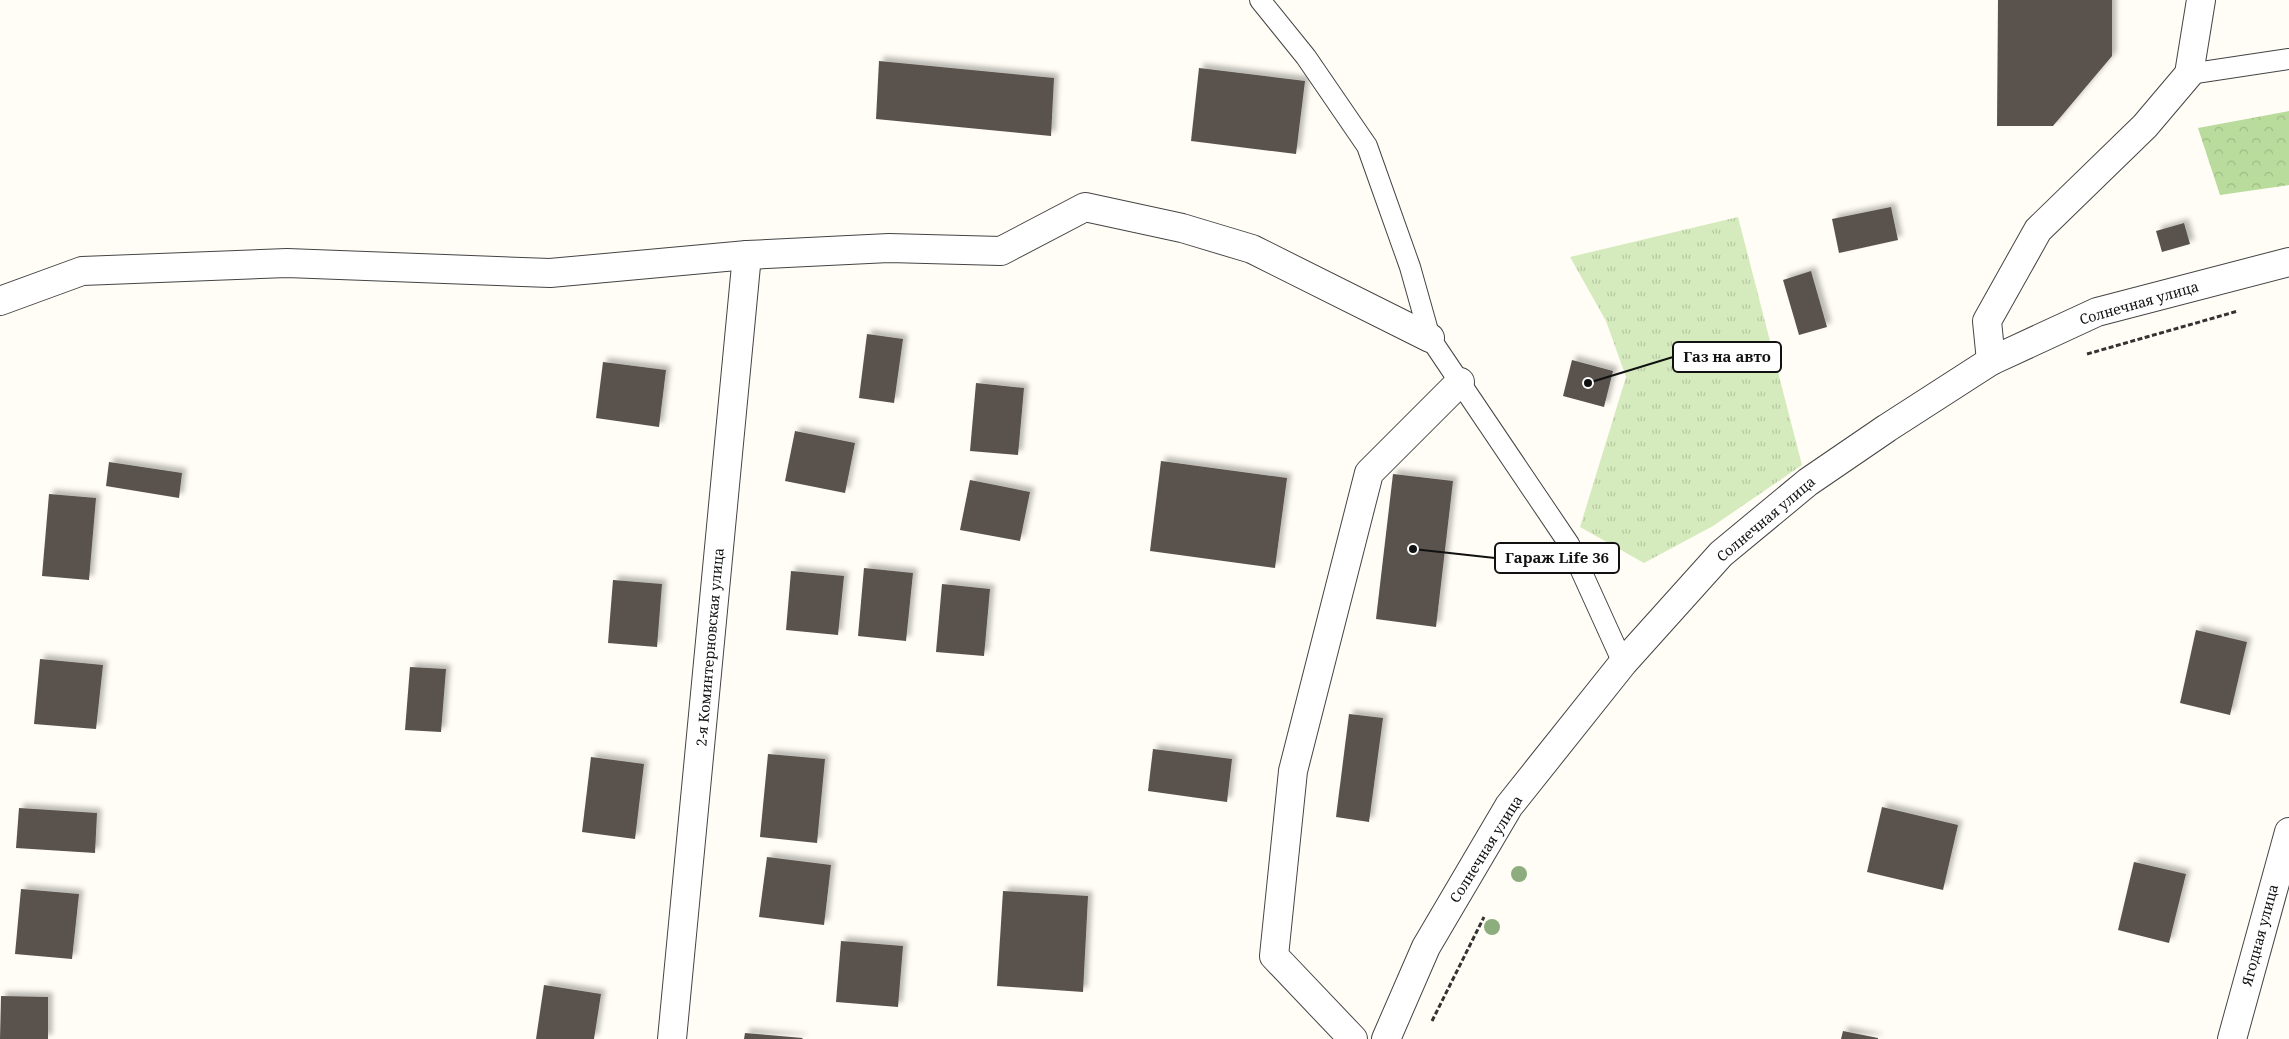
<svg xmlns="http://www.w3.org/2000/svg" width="2289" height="1039" font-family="'Noto Serif',serif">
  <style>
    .grass { fill: url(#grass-tufts) }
    .forest { fill: url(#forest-crowns) }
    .building { fill: #5a524d; filter: url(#shadow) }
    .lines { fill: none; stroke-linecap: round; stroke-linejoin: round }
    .service-casing { stroke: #444; stroke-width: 22 }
    .minor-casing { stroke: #444; stroke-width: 30 }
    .tertiary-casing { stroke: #444; stroke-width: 30 }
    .path { stroke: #333; stroke-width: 3; stroke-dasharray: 5 2.5; stroke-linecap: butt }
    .service { stroke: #fff; stroke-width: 20 }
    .minor { stroke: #fff; stroke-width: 28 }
    .tertiary { stroke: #fff; stroke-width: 28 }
    .tree { fill: #8dad7f }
    .labels { text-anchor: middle; stroke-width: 5; stroke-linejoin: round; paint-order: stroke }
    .street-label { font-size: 14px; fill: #111; stroke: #fff }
    .leader { fill: none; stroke: #111; stroke-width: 2 }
    .callout-dot { fill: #111; stroke: #fff; stroke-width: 2 }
    .callout { fill: #fff; stroke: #111; stroke-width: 2 }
    .callout-label { font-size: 15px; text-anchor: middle; font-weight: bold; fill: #111 }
  </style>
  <defs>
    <pattern id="grass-tufts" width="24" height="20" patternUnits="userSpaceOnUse" patternTransform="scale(1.25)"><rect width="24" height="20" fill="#d5ebbd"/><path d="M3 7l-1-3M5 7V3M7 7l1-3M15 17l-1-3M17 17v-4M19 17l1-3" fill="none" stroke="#b6c8a1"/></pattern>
    <pattern id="forest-crowns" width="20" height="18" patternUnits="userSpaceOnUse" patternTransform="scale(1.25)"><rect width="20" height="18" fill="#b9dc9c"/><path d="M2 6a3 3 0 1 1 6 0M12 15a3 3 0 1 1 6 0" fill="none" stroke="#9ebc85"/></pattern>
    <filter id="shadow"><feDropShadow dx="4.5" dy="-4.5" stdDeviation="2.5" flood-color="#0004"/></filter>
  </defs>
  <rect width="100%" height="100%" fill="#fffdf5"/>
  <path class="grass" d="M1738 217 1802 465 1713 526 1644 563 1580 527 1626 377 1606 321 1570 257Z"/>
  <path class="forest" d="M2289 111V185L2220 195 2198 128Z"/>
  <g class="building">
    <path d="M1998 0H2112V56L2053 126H1997Z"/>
    <path d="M879 61 1054 78 1051 136 876 119Z"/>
    <path d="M1199 68 1305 81 1296 154 1191 141Z"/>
    <path d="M1891 207 1898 240 1839 253 1832 219Z"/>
    <path d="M2184 223 2190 244 2162 252 2156 231Z"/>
    <path d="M1811 271 1827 327 1799 335 1783 280Z"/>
    <path d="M867 334 903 339 894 403 859 398Z"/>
    <path d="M1572 360 1613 371 1604 407 1563 396Z"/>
    <path d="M603 362 666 370 659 427 596 418Z"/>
    <path d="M976 383 1024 388 1018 455 970 451Z"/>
    <path d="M795 431 855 443 845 493 785 481Z"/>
    <path d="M1161 461 1287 478 1275 568 1150 551Z"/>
    <path d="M109 462 182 473 179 498 106 486Z"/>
    <path d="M1393 474 1453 481 1436 627 1376 619Z"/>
    <path d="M970 480 1030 492 1020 541 960 530Z"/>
    <path d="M49 494 96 498 89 580 42 576Z"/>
    <path d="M864 568 913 573 906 641 858 636Z"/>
    <path d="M791 571 844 576 838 635 786 630Z"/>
    <path d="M613 580 662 584 657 647 608 643Z"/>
    <path d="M942 584 990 589 984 656 936 652Z"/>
    <path d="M2196 630 2247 642 2230 715 2180 703Z"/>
    <path d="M40 659 103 665 96 729 34 724Z"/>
    <path d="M410 667 446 669 441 732 405 730Z"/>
    <path d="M1349 714 1383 718 1369 822 1336 817Z"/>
    <path d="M1153 749 1232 759 1227 802 1148 791Z"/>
    <path d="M768 754 825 759 817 843 760 837Z"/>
    <path d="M591 757 644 764 635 839 582 832Z"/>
    <path d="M1882 807 1958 825 1943 890 1867 872Z"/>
    <path d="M19 808 97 813 95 853 16 848Z"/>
    <path d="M767 857 831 865 824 925 759 917Z"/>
    <path d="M2134 862 2186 874 2169 943 2118 930Z"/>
    <path d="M21 889 79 894 72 959 15 954Z"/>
    <path d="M1003 891 1088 896 1083 992 997 986Z"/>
    <path d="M841 941 903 946 898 1007 836 1002Z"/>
    <path d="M544 985 601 994 594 1039H536Z"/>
    <path d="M1 996 48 997V1039H0Z"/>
    <path d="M1843 1031 1878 1038V1039H1841Z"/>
    <path d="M745 1033 803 1038 802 1039H744Z"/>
  </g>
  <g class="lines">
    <g class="service-casing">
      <g id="service">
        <path d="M1260 0 1306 57 1367 146 1410 267 1430 338 1569 544 1623 663"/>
        <path d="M2189 74 2289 59"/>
      </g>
    </g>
    <g class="minor-casing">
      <g id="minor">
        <path d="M0 301 82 271 287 263 550 273 747 255 889 248 1001 251 1085 207 1182 228 1252 249 1430 338"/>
        <path d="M1991 361 1987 321 2038 230 2145 126 2189 74 2201 0"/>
        <path d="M672 1039 747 255"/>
        <path d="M1353 1039 1274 956 1293 771 1369 473 1460 382"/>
        <path d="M2232 1039 2289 832"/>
      </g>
    </g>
    <g class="tertiary-casing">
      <path id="tertiary" d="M1386 1039 1426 947 1509 806 1623 663 1721 554 1808 482 1887 428 1991 361 2097 312 2289 262"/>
    </g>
    <g class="path">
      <path d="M2087 354 2238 311"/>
      <path d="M1432 1021 1484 917"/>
    </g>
    <use href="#service" class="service"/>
    <use href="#minor" class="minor"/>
    <use href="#tertiary" class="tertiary"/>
  </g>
  <g class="tree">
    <circle cx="1519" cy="874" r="8"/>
    <circle cx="1492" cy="927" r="8"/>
  </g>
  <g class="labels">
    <g class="street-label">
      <text transform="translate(2139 303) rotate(-16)" y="5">Солнечная улица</text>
      <text transform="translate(1766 519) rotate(-40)" y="5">Солнечная улица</text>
      <text transform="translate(710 647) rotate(-85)" y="5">2-я Коминтерновская улица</text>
      <text transform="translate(1486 849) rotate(-58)" y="5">Солнечная улица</text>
      <text transform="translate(2260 935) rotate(-75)" y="5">Ягодная улица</text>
    </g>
  </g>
  <path class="leader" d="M1588 383L1673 357M1413 549L1495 558"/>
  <g class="callout-dot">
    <circle cx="1588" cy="383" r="5"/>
    <circle cx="1413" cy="549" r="5"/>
  </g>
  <g class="callout">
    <rect x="1673" y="342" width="108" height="30" rx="5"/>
    <rect x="1495" y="543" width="124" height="30" rx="5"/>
  </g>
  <g class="callout-label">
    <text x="1727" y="362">Газ на авто</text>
    <text x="1557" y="563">Гараж Life 36</text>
  </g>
</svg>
